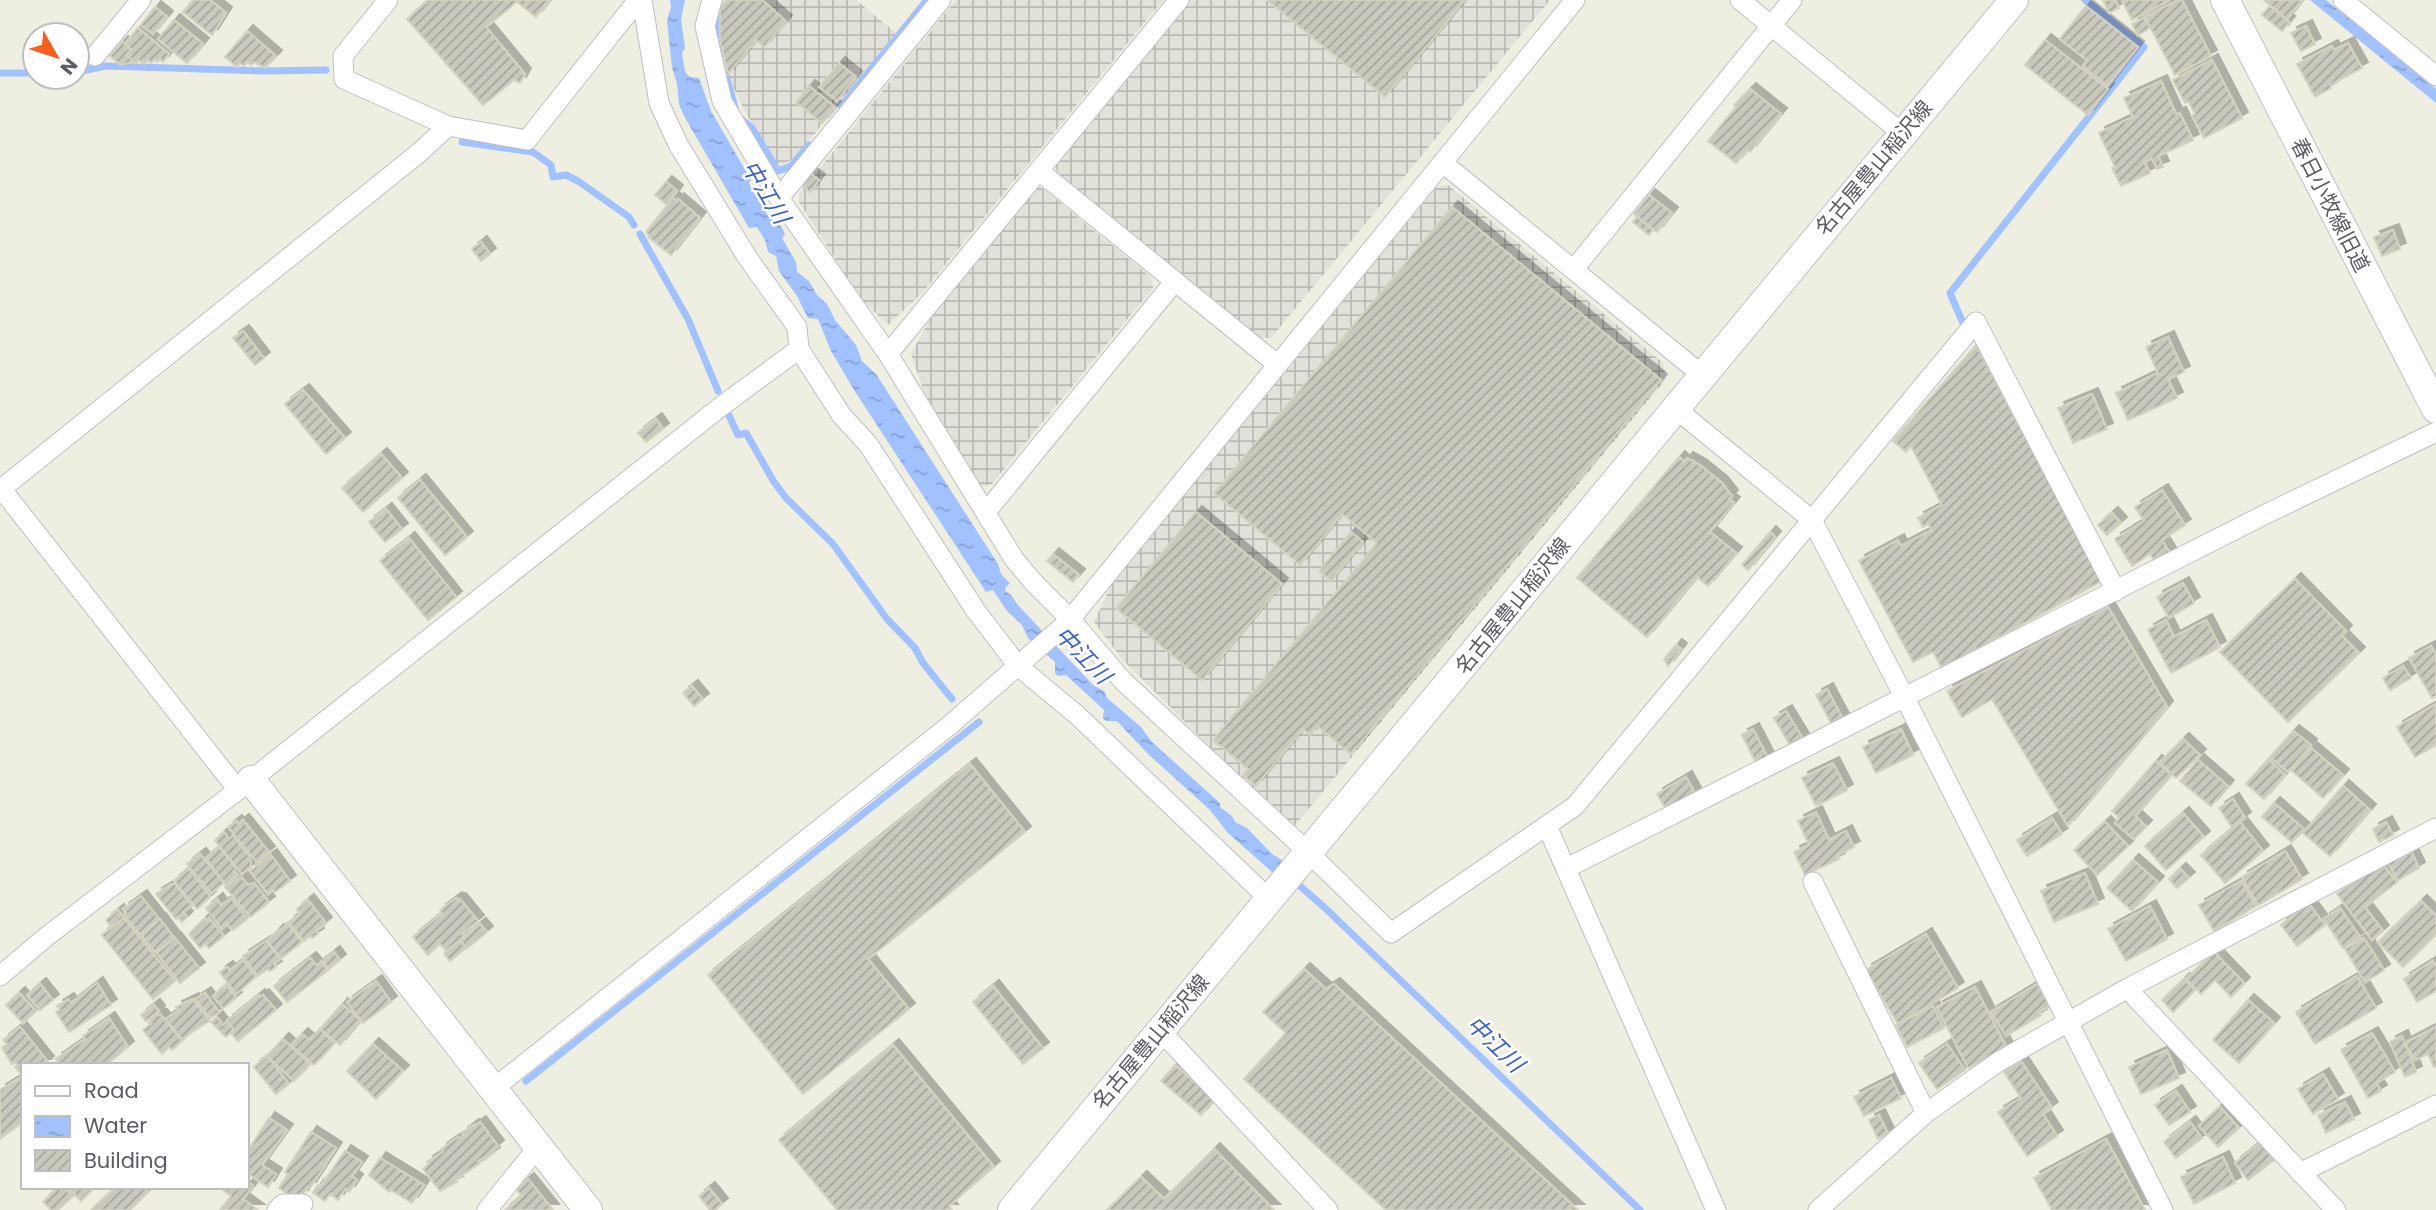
<svg xmlns="http://www.w3.org/2000/svg" width="2436" height="1210" font-family="Poppins,'Noto Sans JP',sans-serif">
  <style>
    .industrial { fill: url(#industrial-grid) }
    .water { fill: url(#water-ripples) }
    .lines { fill: none; stroke-linecap: round; stroke-linejoin: round }
    .stream { stroke: #a1c1ff; stroke-width: 7 }
    .building { fill: url(#building-hatch); stroke: #d4d2bf; stroke-width: 2; filter: url(#shadow) }
    .street-casing { stroke: #bebfc6; stroke-width: 21 }
    .secondary-casing { stroke: #bec0c9; stroke-width: 30 }
    .street { stroke: #fff; stroke-width: 19 }
    .secondary { stroke: #fff; stroke-width: 28 }
    .labels { text-anchor: middle; stroke-width: 5; stroke-linejoin: round; paint-order: stroke }
    .street-label { font-size: 21px; fill: #5a5c64; stroke: #fff }
    .water-label { font-size: 23px; font-style: italic; fill: #3861cd; stroke: #fff }
  </style>
  <defs>
    <pattern id="industrial-grid" width="8" height="8" patternUnits="userSpaceOnUse" patternTransform="scale(1.75)"><rect width="8" height="8" fill="#e2e1d9"/><path d="M0 4h8M4 0v8" fill="none" stroke="#babab4"/></pattern>
    <pattern id="water-ripples" width="26" height="14" patternUnits="userSpaceOnUse" patternTransform="scale(1.75)"><rect width="26" height="14" fill="#a1c1ff"/><path d="M2 4q2-2 4 0t4 0M15 11q2-2 4 0t4 0" fill="none" stroke="#86a0d2"/></pattern>
    <pattern id="building-hatch" width="6" height="6" patternUnits="userSpaceOnUse" patternTransform="scale(1.75)"><rect width="6" height="6" fill="#c9c9be"/><path d="M-1 1l2-2M0 6l6-6M5 7l2-2" fill="none" stroke="#a6a69e"/></pattern>
    <filter id="shadow"><feDropShadow dx="6" dy="-6" stdDeviation="0" flood-color="#0004"/></filter>
  </defs>
  <rect width="100%" height="100%" fill="#eeeee1"/>
  <g class="industrial">
    <path d="M723 0H856L896 33 795 158 779 166 745 112 727 74 719 40 718 6Z"/>
    <path d="M956 0H1163L922 293 888 325 860 298 799 202V194Z"/>
    <path d="M1187 0H1550L1271 338H1256L1057 173 1055 160Z"/>
    <path d="M1448 185 1663 363 1666 379 1292 829 1122 659 1094 622 1113 581 1436 187Z"/>
    <path d="M1041 187 1151 277 1153 288 991 485 981 486 927 401 911 354 942 297 1033 189Z"/>
  </g>
  <g class="water">
    <path d="M670 0H685L681 19 685 48 682 53 685 72 690 77 699 78 711 111 751 180 749 183 753 192 760 196 767 215C775 222 782 223 785 235L782 238 796 262 797 272 809 281 817 295 827 304 835 320 856 345 862 361 876 374 998 564 1001 574 1010 583 1006 587 1005 591 1011 595 1017 604 1093 685 1104 691 1107 698 1141 727 1152 742 1220 803V807L1232 816 1235 822 1247 828 1272 854 1293 867 1281 880 1228 833 1209 809 1148 754 1117 721H1106L1103 718 1104 710 1066 675 1058 676 1055 673V662L1028 638 1022 625 1007 611 993 590 986 592 854 390 831 351 818 319 808 318 797 296 779 271 776 256 768 252 765 240 757 227 749 228 684 116 679 104 677 84 672 67 667 21 671 7Z"/>
    <path d="M2310 0H2326L2436 89V103Z"/>
  </g>
  <g class="lines">
    <g class="stream">
      <path d="M717 10 720 54"/>
      <path d="M77 67 90 51"/>
      <path d="M77 72 106 66 263 71 326 70"/>
      <path d="M0 73H35"/>
      <path d="M726 75 735 108"/>
      <path d="M841 106 927 0"/>
      <path d="M740 118 752 128 778 171 791 166 809 145"/>
      <path d="M462 142 533 152 551 165 553 177 566 175 578 181 629 217 634 225"/>
      <path d="M640 234 688 319 718 391"/>
      <path d="M1962 321 1950 293 2144 47 2085 0"/>
      <path d="M727 411 738 435 746 433 774 482 786 498 833 544 887 619 915 648 923 663 952 699"/>
      <path d="M1293 880 1324 907 1640 1210"/>
      <path d="M526 1081 979 722"/>
    </g>
  </g>
  <g class="building">
    <path d="M193 0H210L226 13 212 35 183 12Z"/>
    <path d="M429 0H550L536 17 517 2 486 27 525 74 520 83 514 80 483 105 407 19Z"/>
    <path d="M727 0H762L786 21 764 47 756 40 728 74 720 40V8Z"/>
    <path d="M1267 0H1465L1385 97Z"/>
    <path d="M2103 0H2115L2119 8 2109 13Z"/>
    <path d="M2122 0H2167L2168 1 2132 20Z"/>
    <path d="M2178 0H2182L2211 56 2175 75 2145 17Z"/>
    <path d="M2264 0H2302L2287 19Z"/>
    <path d="M2086 6 2138 47 2108 86 2083 66 2087 60 2060 39Z"/>
    <path d="M2270 6 2289 22 2282 31 2262 15Z"/>
    <path d="M155 7 167 17 153 34 141 25Z"/>
    <path d="M2144 18 2150 28 2138 35 2132 24Z"/>
    <path d="M174 20 203 44 187 63 158 39Z"/>
    <path d="M2306 26 2315 44 2301 51 2291 33Z"/>
    <path d="M138 28 169 54 163 62 160 59 157 62 154 60 151 63 148 60 144 64 139 60 136 63 126 55 131 49 125 44Z"/>
    <path d="M247 31 276 56 265 68 254 62 251 65 247 62 244 66 240 63 237 67 225 57Z"/>
    <path d="M2045 40 2108 89 2088 115 2025 65Z"/>
    <path d="M122 42 131 50 126 55 134 62 120 65 110 56Z"/>
    <path d="M2348 43 2362 68 2330 85 2331 88 2315 97 2297 64 2332 46 2334 50Z"/>
    <path d="M2212 60 2242 118 2204 138 2192 116 2195 114 2188 101 2185 103 2173 80Z"/>
    <path d="M839 63 856 77 837 101 819 87Z"/>
    <path d="M2161 81 2176 114 2180 113 2193 140 2158 156 2163 167 2157 169 2152 158 2144 162 2150 173 2121 186 2112 168 2115 167 2099 133 2133 117 2124 98Z"/>
    <path d="M809 86 835 107 822 123 796 102Z"/>
    <path d="M1750 89 1781 114 1750 152 1747 150 1736 163 1708 141 1736 107 1734 105Z"/>
    <path d="M811 174 819 180 810 192 802 186Z"/>
    <path d="M666 182 677 191 667 205 655 195Z"/>
    <path d="M1649 195 1672 213 1657 232 1634 214Z"/>
    <path d="M673 198 677 201 678 199 700 218 671 255 648 237 649 235 646 232Z"/>
    <path d="M1452 207 1661 380 1351 754 1317 726 1310 735 1303 729 1256 786 1243 775 1248 769 1213 740 1377 543 1342 514 1300 565 1214 493Z"/>
    <path d="M1637 217 1653 230 1649 235 1633 222Z"/>
    <path d="M2393 230 2400 249 2382 256 2374 237Z"/>
    <path d="M481 242 490 254 481 261 472 249Z"/>
    <path d="M243 331 264 358 255 365 233 338Z"/>
    <path d="M2168 337 2184 372 2168 379 2177 398 2128 420 2116 393 2158 373 2146 347Z"/>
    <path d="M1976 345 2102 581 1942 668 1933 652 1913 662 1859 561 1898 540 1901 546 1932 530 1928 524 1923 527 1918 518 1942 505 1911 446 1906 452 1893 441Z"/>
    <path d="M303 390 345 438 326 454 285 404Z"/>
    <path d="M2092 394 2107 429 2073 443 2058 408Z"/>
    <path d="M656 419 663 429 646 442 638 433Z"/>
    <path d="M381 454 402 478 363 512 342 488Z"/>
    <path d="M1679 457 1684 462 1687 458 1700 465 1722 483 1732 496 1729 499 1734 503 1710 532 1736 553 1708 586 1697 577 1647 637 1577 578Z"/>
    <path d="M420 480 467 537 445 555 398 498Z"/>
    <path d="M2162 490 2185 525 2162 540 2171 555 2156 564 2150 554 2132 566 2115 539 2144 521 2135 507Z"/>
    <path d="M386 509 402 529 385 542 369 522Z"/>
    <path d="M1196 512 1282 584 1202 680 1116 608Z"/>
    <path d="M2112 513 2121 523 2107 535 2098 525Z"/>
    <path d="M1351 532 1363 542 1331 581 1319 571Z"/>
    <path d="M1770 532 1775 537 1748 570 1742 565Z"/>
    <path d="M409 538 456 597 428 620 380 561Z"/>
    <path d="M1053 554 1079 575 1073 582 1047 561Z"/>
    <path d="M2295 579 2346 631 2342 636 2359 653 2288 722 2220 652Z"/>
    <path d="M2183 583 2194 603 2169 618 2157 597Z"/>
    <path d="M2108 607 2167 707 2068 826 1992 699 1962 717 1947 691Z"/>
    <path d="M2166 620 2174 637 2206 620 2220 647 2171 673 2148 630Z"/>
    <path d="M1676 645 1681 649 1668 666 1664 659Z"/>
    <path d="M2431 646 2436 655V696L2432 698 2409 658Z"/>
    <path d="M2403 666 2411 678 2390 690 2383 678Z"/>
    <path d="M692 686 703 699 694 706 683 693Z"/>
    <path d="M1827 689 1843 719 1832 725 1816 695Z"/>
    <path d="M2436 704V745L2415 757 2397 727Z"/>
    <path d="M1786 711 1803 739 1791 747 1774 718Z"/>
    <path d="M1753 729 1768 758 1756 763 1742 735Z"/>
    <path d="M1901 729 1913 755 1876 773 1863 747Z"/>
    <path d="M2293 731 2311 745 2288 772 2270 757Z"/>
    <path d="M2183 739 2200 755 2176 778 2160 762Z"/>
    <path d="M2311 748 2343 775 2323 798 2292 771Z"/>
    <path d="M2268 759 2285 775 2264 799 2246 784Z"/>
    <path d="M2198 760 2228 786 2211 806 2180 781Z"/>
    <path d="M2156 761 2171 775 2135 816 2146 826 2134 839 2115 823 2119 818 2112 811Z"/>
    <path d="M1833 763 1847 790 1816 806 1802 778Z"/>
    <path d="M970 764 1025 832 868 959 909 1009 803 1094 708 975Z"/>
    <path d="M1686 777 1695 793 1666 809 1657 794Z"/>
    <path d="M2343 786 2370 810 2330 856 2303 833Z"/>
    <path d="M2233 799 2245 818 2232 827 2219 808Z"/>
    <path d="M2274 803 2304 829 2292 842 2262 817Z"/>
    <path d="M1816 812 1829 840 1846 831 1854 847 1837 855 1839 859 1805 875 1794 852 1809 845 1798 821Z"/>
    <path d="M2183 813 2204 837 2166 870 2145 846Z"/>
    <path d="M2052 818 2062 834 2027 856 2017 840Z"/>
    <path d="M243 820 269 852 257 862 228 827 236 821 238 824Z"/>
    <path d="M2105 822 2128 846 2097 875 2074 850Z"/>
    <path d="M2240 822 2263 851 2225 883 2201 855Z"/>
    <path d="M2386 822 2393 835 2379 842 2373 829Z"/>
    <path d="M224 832 229 839 233 836 251 859V867L242 874 215 840Z"/>
    <path d="M219 847 237 869 234 871 237 875 226 885 206 858Z"/>
    <path d="M2410 849 2419 868 2398 880 2387 861Z"/>
    <path d="M2285 851 2302 879 2258 905 2242 877Z"/>
    <path d="M200 854 224 883 211 893 187 864Z"/>
    <path d="M271 855 290 881 275 892 273 890 268 894 250 871Z"/>
    <path d="M2133 860 2158 882 2132 911 2107 888Z"/>
    <path d="M2380 861 2397 882 2365 907 2383 931 2372 940 2337 894Z"/>
    <path d="M189 869 210 897 197 909 174 881Z"/>
    <path d="M2180 869 2189 878 2177 888 2169 879Z"/>
    <path d="M2085 873 2098 904 2054 922 2041 891Z"/>
    <path d="M241 877 248 885 254 883 269 902 250 917 225 887Z"/>
    <path d="M2241 881 2256 906 2214 931 2199 905Z"/>
    <path d="M172 884H175L192 906 183 912 187 917 182 922 177 917 176 919 156 894Z"/>
    <path d="M141 896 159 919 140 934 124 915 126 913 123 909Z"/>
    <path d="M231 898 247 919 233 930 227 924 222 929 206 908 217 899 221 905Z"/>
    <path d="M456 898 458 900 460 899 478 921 462 934 465 936 446 951 440 944 428 955 413 937 442 913 440 910Z"/>
    <path d="M308 900 326 923 316 931 318 934 312 938 310 936 304 941 289 922 300 914 297 909Z"/>
    <path d="M2421 901 2436 916V934L2403 967 2378 942Z"/>
    <path d="M2309 904 2325 925 2297 946 2281 925Z"/>
    <path d="M2150 906 2167 939 2126 961 2108 929Z"/>
    <path d="M2340 908 2360 937 2343 948 2324 919Z"/>
    <path d="M118 910 124 918 111 927 106 920Z"/>
    <path d="M124 918 175 981 153 999 102 935Z"/>
    <path d="M205 918 207 921 209 918 224 936 209 948 205 944 200 948 189 934Z"/>
    <path d="M160 919 174 938 155 952 142 936Z"/>
    <path d="M288 924 302 942 281 958 267 941 278 930 279 931Z"/>
    <path d="M480 924 487 932 467 948 460 940Z"/>
    <path d="M1926 934 1958 988 1898 1024 1866 970Z"/>
    <path d="M175 938 199 968 180 983 157 953Z"/>
    <path d="M2364 938 2384 970 2365 982 2345 949Z"/>
    <path d="M266 941 280 959 274 964 276 967 270 971 268 969 258 976 243 956Z"/>
    <path d="M460 941 466 948 450 961 444 954Z"/>
    <path d="M334 952 340 960 329 969 323 961Z"/>
    <path d="M2214 952 2244 983 2231 997 2215 980 2201 994 2186 979Z"/>
    <path d="M310 958 317 966 321 962 328 970 287 1002 274 986Z"/>
    <path d="M243 960 256 977 236 994 220 972 227 967 230 970Z"/>
    <path d="M2433 961 2436 966V991L2417 1002 2404 979Z"/>
    <path d="M1304 969 1326 989 1334 984 1578 1210H1386L1244 1079 1286 1033 1263 1012Z"/>
    <path d="M2357 976 2376 1008 2315 1044 2296 1012Z"/>
    <path d="M2184 979 2195 990 2173 1012 2162 1000Z"/>
    <path d="M376 981 391 1002 363 1023 347 1002Z"/>
    <path d="M97 983 111 1005 69 1032 56 1012 60 1010 57 1006 68 999 71 1003Z"/>
    <path d="M40 984 53 1000 40 1010 27 995Z"/>
    <path d="M2037 984 2050 1006 2039 1012 2041 1015 2006 1036 1991 1012Z"/>
    <path d="M226 985 236 998 223 1008 213 996Z"/>
    <path d="M993 986 1043 1048 1023 1064 973 1002Z"/>
    <path d="M1975 987 2007 1048 1968 1068 1937 1007Z"/>
    <path d="M19 993 36 1011 23 1023 6 1005Z"/>
    <path d="M205 993 219 1012 210 1018 196 999Z"/>
    <path d="M259 995 260 997 263 995 276 1010 238 1041 231 1033 234 1030 227 1021Z"/>
    <path d="M193 999 209 1021 182 1039 166 1019 179 1010 176 1007Z"/>
    <path d="M2248 1000 2274 1023 2239 1063 2213 1040Z"/>
    <path d="M342 1004 360 1020 340 1045 320 1029Z"/>
    <path d="M154 1005 159 1011 146 1021 141 1015Z"/>
    <path d="M1933 1006 1944 1028 1907 1047 1896 1025Z"/>
    <path d="M157 1014 161 1015 182 1041 172 1050 169 1047 162 1054 143 1030 152 1023 149 1020Z"/>
    <path d="M217 1017 223 1025 227 1022 234 1030 226 1037 211 1022Z"/>
    <path d="M109 1018 128 1047 106 1065H60L56 1059 85 1039 83 1036Z"/>
    <path d="M20 1027 48 1062 45 1065H23L22 1075 15 1067 18 1065 15 1062 12 1064 2 1048 7 1044 3 1040Z"/>
    <path d="M2436 1027V1066L2434 1067 2428 1054 2415 1060 2405 1043Z"/>
    <path d="M320 1029 334 1043 314 1065 291 1045 302 1034 309 1040Z"/>
    <path d="M2372 1033 2395 1072 2376 1083 2381 1091 2368 1098 2341 1050Z"/>
    <path d="M2402 1036 2416 1072 2405 1077 2390 1042Z"/>
    <path d="M283 1039 310 1064 294 1081 267 1056Z"/>
    <path d="M373 1044 403 1071 376 1099 347 1071Z"/>
    <path d="M1947 1044 1965 1070 1937 1089 1919 1063Z"/>
    <path d="M893 1045 994 1167 949 1206 952 1210H837L779 1140Z"/>
    <path d="M2167 1050 2179 1078 2141 1094 2129 1067Z"/>
    <path d="M267 1056 289 1084 276 1094 254 1067Z"/>
    <path d="M2021 1061 2052 1108 2043 1114 2057 1136 2027 1156 1998 1112 2021 1098 2004 1072Z"/>
    <path d="M1175 1065 1214 1099 1201 1115 1161 1081Z"/>
    <path d="M2323 1074 2338 1099 2313 1114 2298 1089Z"/>
    <path d="M23 1076V1122L0 1139V1090Z"/>
    <path d="M1891 1078 1901 1098 1864 1116 1854 1097Z"/>
    <path d="M2176 1091 2190 1112 2169 1125 2155 1105Z"/>
    <path d="M2345 1102 2354 1119 2326 1133 2318 1115Z"/>
    <path d="M2220 1107 2239 1128 2218 1147 2199 1126Z"/>
    <path d="M1879 1115 1888 1134 1878 1139 1869 1120Z"/>
    <path d="M269 1118 287 1130 262 1165 276 1174 268 1187 247 1173V1152Z"/>
    <path d="M480 1122 498 1146 492 1151 494 1153 484 1160 483 1158 478 1161 480 1163 455 1180 457 1182 440 1191 423 1169 429 1164 427 1162 443 1152 441 1149 458 1137 459 1139 464 1135 462 1133 473 1125 474 1126Z"/>
    <path d="M2190 1122 2202 1138 2176 1158 2164 1142Z"/>
    <path d="M311 1132 336 1148 310 1188 308 1187 302 1196 299 1194 295 1199 279 1188 288 1174 285 1172Z"/>
    <path d="M2106 1139 2145 1210H2052L2034 1178Z"/>
    <path d="M2260 1143 2274 1160 2248 1180 2235 1163Z"/>
    <path d="M1214 1149 1274 1210H1107L1141 1177 1164 1199Z"/>
    <path d="M345 1151 362 1162 352 1176 357 1180 349 1192 345 1189 338 1200 330 1194 325 1201 313 1193 318 1185 320 1187Z"/>
    <path d="M2223 1157 2235 1183 2194 1204 2181 1177Z"/>
    <path d="M380 1158 424 1185 412 1203 391 1190 389 1192 369 1175Z"/>
    <path d="M528 1179 553 1210H505L522 1196 516 1189Z"/>
    <path d="M247 1181 253 1186 243 1199 258 1210H220L231 1196 219 1187H247Z"/>
    <path d="M57 1187H64L72 1197 58 1210H51L43 1202Z"/>
    <path d="M67 1187H95L81 1201Z"/>
    <path d="M117 1187H144L148 1192 130 1210H91Z"/>
    <path d="M709 1188 722 1204 715 1210H710L699 1196Z"/>
  </g>
  <g class="lines">
    <g class="street-casing">
      <g id="street">
        <path d="M388 0 343 56 344 79 448 126 527 140 638 0"/>
        <path d="M712 0 705 26 722 101 779 198 888 354 1179 0"/>
        <path d="M1740 0 1903 134"/>
        <path d="M2343 0 2436 76"/>
        <path d="M95 56 141 0"/>
        <path d="M1443 163 1702 375"/>
        <path d="M1039 171 1278 365"/>
        <path d="M779 198 941 0"/>
        <path d="M1574 269 1792 0"/>
        <path d="M799 349 842 416 868 444 976 611 1018 666 1077 715 1269 899"/>
        <path d="M888 354 1014 559 1034 583 1070 619 1123 681 1309 853 1391 933 1575 806 1976 322 2116 591"/>
        <path d="M1676 409 1812 520 1905 698 2163 1210"/>
        <path d="M0 487 238 790"/>
        <path d="M0 490 420 152 448 126"/>
        <path d="M986 512 1175 281"/>
        <path d="M1547 826 1716 1210"/>
        <path d="M1567 868 2266 514 2436 432"/>
        <path d="M1813 882 1926 1113"/>
        <path d="M0 976 46 937 251 780 719 408 799 349 797 327 747 257 678 144 659 103 642 0"/>
        <path d="M2134 996 2336 1210"/>
        <path d="M1160 1030 1328 1210"/>
        <path d="M493 1089 950 725 1068 622 1575 0"/>
        <path d="M2300 1173 2436 1105"/>
        <path d="M277 1210 283 1204H303"/>
        <path d="M487 1210 538 1147"/>
        <path d="M1818 1210 1926 1113 1998 1062 2128 988 2436 828"/>
      </g>
    </g>
    <g class="secondary-casing">
      <g id="secondary">
        <path d="M2225 0 2436 409"/>
        <path d="M251 780 588 1210"/>
        <path d="M1012 1210 2014 0"/>
      </g>
    </g>
    <use href="#street" class="street"/>
    <use href="#secondary" class="secondary"/>
  </g>
  <g class="labels">
    <g class="street-label">
      <text transform="translate(1874 168) rotate(-50)" y="7">名古屋豊山稲沢線</text>
      <text transform="translate(2330 205) rotate(63)" y="7">春日小牧線旧道</text>
      <text transform="translate(1513 606) rotate(-51)" y="7">名古屋豊山稲沢線</text>
      <text transform="translate(1151 1042) rotate(-50)" y="7">名古屋豊山稲沢線</text>
    </g>
    <g class="water-label">
      <text transform="translate(766 192) rotate(59)" y="8">中江川</text>
      <text transform="translate(1083 655) rotate(46)" y="8">中江川</text>
      <text transform="translate(1495 1044) rotate(44)" y="8">中江川</text>
    </g>
  </g>
  <rect x="21" y="1063" width="228" height="126" fill="#ffffff" stroke="#bdbec1" stroke-width="2"/>
  <rect x="35" y="1086" width="35" height="10" fill="#ffffff" stroke="#bdbec1" stroke-width="2"/>
  <text x="84" y="1098" font-size="21" fill="#5a5c64">Road</text>
  <rect x="35" y="1116" width="35" height="21" fill="url(#water-ripples)" stroke="#bdbec1" stroke-width="2"/>
  <text x="84" y="1133" font-size="21" fill="#5a5c64">Water</text>
  <rect x="35" y="1150" width="35" height="21" fill="url(#building-hatch)" stroke="#bdbec1" stroke-width="2"/>
  <text x="84" y="1168" font-size="21" fill="#5a5c64">Building</text>
  <g transform="translate(56 56) rotate(129)"><circle r="33" fill="#ffffff" stroke="#bdbec1" stroke-width="2"/>
  <path d="M0-5L12 26L0 18L-12 26Z" fill="#f95e1d"/>
  <text y="-10" font-size="19" font-weight="bold" text-anchor="middle" fill="#5a5c64">N</text>
  </g>
</svg>
